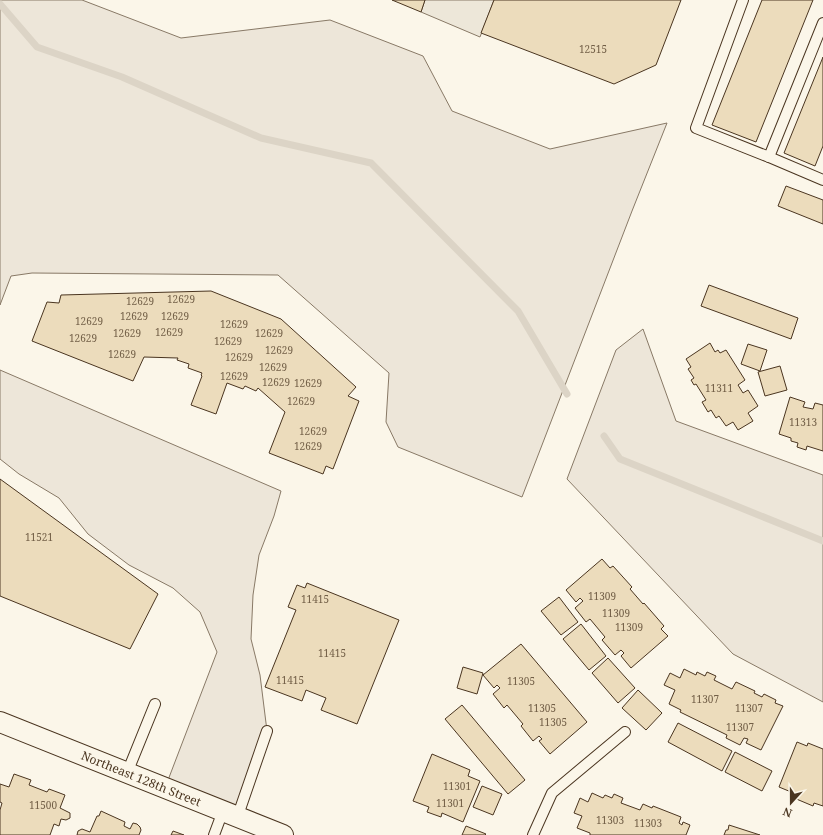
<svg xmlns="http://www.w3.org/2000/svg" width="823" height="835" font-family="'Noto Serif',serif">
  <style>
    .green { fill: #ede6d9; stroke: #887966 }
    .parking { fill: #ede7d9; stroke: #887966 }
    .lines { fill: none; stroke-linecap: round; stroke-linejoin: round }
    .stream { stroke: #dcd4c6; stroke-width: 7 }
    .building { fill: #ecdcbc; stroke: #4a3520 }
    .lane-casing { stroke: #4a3520; stroke-width: 12 }
    .street-casing { stroke: #4a3520; stroke-width: 22 }
    .lane { stroke: #fbf6e9; stroke-width: 10 }
    .street { stroke: #fbf6e9; stroke-width: 20 }
    .labels { text-anchor: middle; stroke-width: 3; stroke-linejoin: round; paint-order: stroke }
    .number-label { font-size: 10px; fill: #725f47 }
    .street-label { font-size: 12px; fill: #4a3520; stroke: #fbf6e9 }
  </style>
  <rect width="100%" height="100%" fill="#fbf6e9"/>
  <g class="green">
    <path d="M0 0H82L181 38 330 20 423 56 452 111 550 149 667 123 632 211 522 497 398 447 386 422 389 373 278 275 32 273 11 276 0 305Z"/>
    <path d="M643 329 676 421 823 475V702L733 654 567 479 616 350Z"/>
    <path d="M0 370 281 491 274 516 259 555 253 595 251 639 260 675 267 731 237 817 165 788 217 652 200 612 173 588 129 565 88 534 59 498 19 474 0 459Z"/>
  </g>
  <path class="parking" d="M425 0H494L480 37 421 12Z"/>
  <g class="lines">
    <g class="stream">
      <path d="M0 4 37 47 122 77 261 138 371 163 518 311 567 394"/>
      <path d="M604 436 620 459 823 541"/>
    </g>
  </g>
  <g class="building">
    <path d="M392 0H425L421 12Z"/>
    <path d="M494 0H681L656 65 614 84 481 33Z"/>
    <path d="M762 0H813L756 142 712 125Z"/>
    <path d="M823 57V146L815 166 784 153Z"/>
    <path d="M786 186 823 200V224L778 206Z"/>
    <path d="M709 285 798 318 791 339 701 306Z"/>
    <path d="M211 291 281 319 356 387 348 396 359 401 333 469 326 466 323 474 269 453 285 412 258 388 256 391 245 386 243 389 227 383 216 414 191 405 202 376 201 375 202 373 188 368 189 364 177 360 178 358 144 357 133 381 32 341 47 302 59 303 61 295Z"/>
    <path d="M710 343 715 352 718 350 720 353 726 350 745 380 738 385 743 393 748 390 758 406 748 413 753 421 738 430 733 422 726 426 719 416 716 418 711 410 708 412 702 402 706 400 696 384 694 385 691 380 694 378 688 369 691 367 686 359Z"/>
    <path d="M748 344 767 350 760 371 741 364Z"/>
    <path d="M780 366 787 390 765 396 758 372Z"/>
    <path d="M790 397 805 402 803 407 813 409 815 403 823 405V451L807 446 806 450 797 447 798 443 791 441V438L779 434Z"/>
    <path d="M0 479 158 594 130 649 0 596Z"/>
    <path d="M602 559 610 568 613 566 632 587 630 589 643 604 644 603 664 626 661 629 668 636 631 668 621 656 624 653 621 650 615 655 602 640 605 637 590 619 586 622 575 608 583 601 580 598 576 602 566 590Z"/>
    <path d="M307 583 399 620 357 724 321 710 326 698 306 690 302 701 265 687 296 610 288 607 297 585 305 588Z"/>
    <path d="M559 597 578 622 561 635 541 611Z"/>
    <path d="M581 624 606 656 589 670 563 639Z"/>
    <path d="M521 644 587 722 550 754 539 741 542 739 539 736 533 741 521 726 523 724 507 705 504 708 493 694 500 688 497 685 494 688 483 675Z"/>
    <path d="M608 658 635 688 618 703 592 673Z"/>
    <path d="M463 667 483 673 477 694 457 688Z"/>
    <path d="M684 669 696 675 697 672 705 676 707 672 716 676 714 680 732 689 736 682 755 691 754 693 762 697 764 694 776 700 775 703 783 706 761 750 746 743 748 739 744 738 740 745 726 738 727 735 680 712 681 710 669 704 675 690 664 685 670 673 680 678Z"/>
    <path d="M638 690 662 713 646 730 622 708Z"/>
    <path d="M462 705 525 780 508 794 445 719Z"/>
    <path d="M678 723 732 751 722 771 668 742Z"/>
    <path d="M797 742 807 746 808 743 823 749V806L814 803 813 806 794 798 796 794 779 787Z"/>
    <path d="M735 752 772 771 762 791 725 772Z"/>
    <path d="M432 754 470 770 468 776 480 781 463 822 442 813 441 817 427 812 429 807 413 801Z"/>
    <path d="M14 774 31 780 29 785 47 792 49 789 65 795 60 808 70 813V818L66 820 61 819 59 826 54 824 50 835H0V810L2 803 0 802V784L9 787Z"/>
    <path d="M482 786 502 794 493 815 473 807Z"/>
    <path d="M592 793 603 798 605 795 612 798 614 794 623 798 621 803 640 810 643 804 652 808 653 806 681 817 679 823 682 825 683 822 690 825 686 835H590V833L577 828 582 816 574 813 580 798 588 802Z"/>
    <path d="M101 811 125 822 124 826 130 829 133 823 137 824 140 827 141 830 139 835H77L78 831 82 829 90 832 97 816H99Z"/>
    <path d="M729 825 760 835H724L726 830H728Z"/>
    <path d="M466 826 486 834 485 835H462Z"/>
    <path d="M173 831 184 835H171Z"/>
  </g>
  <g class="lines">
    <g class="lane-casing">
      <g id="lane">
        <path d="M743 0 696 128 769 157 823 180"/>
        <path d="M769 157 823 23"/>
        <path d="M127 773 155 704"/>
        <path d="M237 818 267 731"/>
        <path d="M214 835 223 811"/>
        <path d="M533 835 552 793 625 732"/>
      </g>
    </g>
    <g class="street-casing">
      <path id="street" d="M0 722 283 835"/>
    </g>
    <use href="#lane" class="lane"/>
    <use href="#street" class="street"/>
  </g>
  <g class="labels">
    <g class="number-label">
      <text x="593" y="53">12515</text>
      <text x="181" y="303">12629</text>
      <text x="140" y="305">12629</text>
      <text x="134" y="320">12629</text>
      <text x="175" y="320">12629</text>
      <text x="89" y="325">12629</text>
      <text x="234" y="328">12629</text>
      <text x="169" y="336">12629</text>
      <text x="127" y="337">12629</text>
      <text x="269" y="337">12629</text>
      <text x="83" y="342">12629</text>
      <text x="228" y="345">12629</text>
      <text x="279" y="354">12629</text>
      <text x="122" y="358">12629</text>
      <text x="239" y="361">12629</text>
      <text x="273" y="371">12629</text>
      <text x="234" y="380">12629</text>
      <text x="276" y="386">12629</text>
      <text x="308" y="387">12629</text>
      <text x="719" y="392">11311</text>
      <text x="301" y="405">12629</text>
      <text x="803" y="426">11313</text>
      <text x="313" y="435">12629</text>
      <text x="308" y="450">12629</text>
      <text x="39" y="541">11521</text>
      <text x="602" y="600">11309</text>
      <text x="315" y="603">11415</text>
      <text x="616" y="617">11309</text>
      <text x="629" y="631">11309</text>
      <text x="332" y="657">11415</text>
      <text x="290" y="684">11415</text>
      <text x="521" y="685">11305</text>
      <text x="705" y="703">11307</text>
      <text x="542" y="712">11305</text>
      <text x="749" y="712">11307</text>
      <text x="553" y="726">11305</text>
      <text x="740" y="731">11307</text>
      <text x="457" y="790">11301</text>
      <text x="450" y="807">11301</text>
      <text x="43" y="809">11500</text>
      <text x="610" y="824">11303</text>
      <text x="648" y="827">11303</text>
    </g>
    <g class="street-label">
      <text transform="translate(141 779) rotate(22)" y="4">Northeast 128th Street</text>
    </g>
  </g>
  <g transform="translate(791 803) rotate(201)" stroke="#fbf6e9" stroke-width="3" paint-order="stroke">
  <path d="M0-3L7 15L0 10L-7 15Z" fill="#4a3520"/>
  <text y="-6" font-size="11" font-weight="bold" text-anchor="middle" fill="#4a3520">N</text>
  </g>
</svg>
